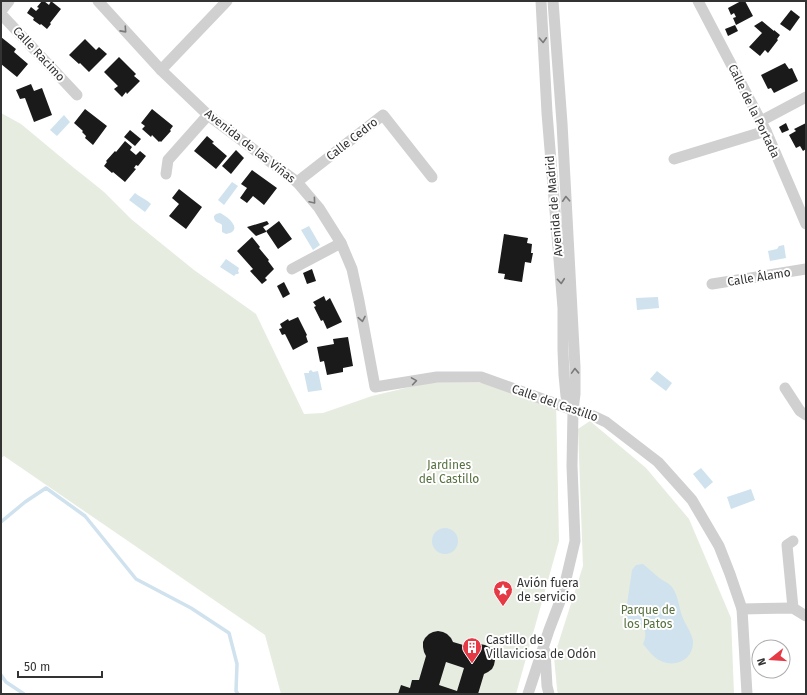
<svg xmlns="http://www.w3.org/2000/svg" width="807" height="695" font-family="'Fira Sans',sans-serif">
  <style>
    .green { fill: #e6ecdf }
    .water { fill: #cfe2ee }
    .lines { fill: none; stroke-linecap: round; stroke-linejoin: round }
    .stream { stroke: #cfe2ee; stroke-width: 3.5 }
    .building { fill: #1a1a1a; fill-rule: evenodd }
    .minor { stroke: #d0d0d0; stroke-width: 11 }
    .oneway { stroke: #7a7a7a }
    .labels { text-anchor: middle; stroke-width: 4; stroke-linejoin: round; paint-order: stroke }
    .street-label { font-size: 12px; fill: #333; stroke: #fff }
    .park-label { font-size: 12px; fill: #56703f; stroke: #fff }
    .poi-label { font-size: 12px; fill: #333; stroke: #fff; text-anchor: start }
  </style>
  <rect width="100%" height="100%" fill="#fff"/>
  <g class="green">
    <path d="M1 113 21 124 74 168 88 179 104 192 131 219 194 270 256 314 304 414 323 413 372 396 431 382 483 383 556 400 559 541 516 694H281L265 635 4 456 1 458Z"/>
    <path d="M590 421 646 468 689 519 731 618 734 694H558L557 689 554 657 583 566 578 429Z"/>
  </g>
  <g class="water">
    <path d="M64 115 70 122 57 136 50 130Z"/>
    <path d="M232 182 238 186 224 205 218 200Z"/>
    <path d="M135 193C140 197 146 199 151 204L145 212 129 200Z"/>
    <path d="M220 213C229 217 244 231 226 234L222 232V225L221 224C217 222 214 222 214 216L216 214Z"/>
    <path d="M309 226 320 245 313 250 301 230Z"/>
    <path d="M784 245 786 258 770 261 768 251 777 249 779 246Z"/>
    <path d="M226 259 239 268 238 271 239 273 238 274H236L234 276 220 267Z"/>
    <path d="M658 297 659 308 637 310 636 298Z"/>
    <path d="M311 370 313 372 318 371 322 390 308 392 304 373H309V371Z"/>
    <path d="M657 371 672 383 666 391 650 379Z"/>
    <path d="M701 468 713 482 705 489 693 474Z"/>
    <path d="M751 489 755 500 731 509 727 497Z"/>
    <circle cx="445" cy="541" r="13"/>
    <path d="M643 564C648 568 652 572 657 576 661 580 668 582 672 587 678 595 679 607 682 616 685 624 692 633 693 641 694 659 676 668 661 661 654 658 648 650 643 644 650 631 641 619 627 622L626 611 632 570 636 565Z"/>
  </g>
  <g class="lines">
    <g class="stream">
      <path d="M1 522 25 502 46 488 85 516 136 579 191 608 229 633 237 664 236 691 238 694"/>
      <path d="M1 675 6 682 24 694"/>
    </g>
  </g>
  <g class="building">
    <path d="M42 1H44L49 5 51 1 61 9 50 23 51 24 47 29 41 24 40 25 33 20 34 18 27 13 31 7 36 11 39 8 37 7Z"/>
    <path d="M741 1H745L753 16 736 25 733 18 736 17 734 13 731 15 728 8Z"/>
    <path d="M791 10 800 17 790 31 780 24Z"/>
    <path d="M762 21 774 31V30L780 35 777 39 778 40 768 53 765 50 760 56 749 47 762 33 754 26Z"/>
    <path d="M735 25 738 31 728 36 725 29Z"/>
    <path d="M1 37 16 49 14 52 28 64 17 77 1 64Z"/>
    <path d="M85 39 96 50 99 47 107 54 89 72 80 63 79 64 69 55Z"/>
    <path d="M119 57 136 74 134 76 140 81 127 94 126 92 122 97 114 89 118 86 104 72Z"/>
    <path d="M785 63 789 69 792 68 798 81 774 93 771 88 768 89 761 75Z"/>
    <path d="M31 84 34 91 42 88 52 115 34 122 25 98 20 99 16 90Z"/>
    <path d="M85 109 107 126 93 145 85 138 86 136 82 132 83 131 74 123Z"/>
    <path d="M152 109 173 126 170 130 171 131 161 142 160 141 159 142 152 135 151 137 142 129 145 126 141 123Z"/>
    <path d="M786 123 789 130 782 133 779 127Z"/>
    <path d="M806 123V149L803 151 800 146 796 148 789 135 796 131 794 129Z"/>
    <path d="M130 130 141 139 135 146 124 137Z"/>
    <path d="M207 136 214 142 212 143 227 156 216 169 194 151Z"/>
    <path d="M125 141 132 147 130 150 136 155 140 151 146 156 138 166 136 165 134 168 136 169 125 182 113 172 112 173 104 166 107 162 106 161 115 151 116 152Z"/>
    <path d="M236 150 244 158 231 174 222 166Z"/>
    <path d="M252 170 277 188 264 205 253 196 247 203 240 198 247 188 241 184Z"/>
    <path d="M179 189 202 207 186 229 169 216 179 204 172 198Z"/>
    <path d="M267 221 269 224 263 227 266 231 279 221 292 239 278 249 266 231V232L256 236 247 227Z"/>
    <path d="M504 234 528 238 527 243 532 244 531 253H533L531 263 525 262 522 282 504 279 505 274 498 273Z"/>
    <path d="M252 237 260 247 259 248 269 260 268 261 274 269 265 278 267 280 262 284 250 271 253 269 237 251Z"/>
    <path d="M312 269 316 281 307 284 303 273Z"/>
    <path d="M284 282 290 294 283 298 277 286Z"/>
    <path d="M324 296 326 301 330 298 342 322 327 329 323 320 321 321 314 307 316 306 313 302Z"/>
    <path d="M298 317 307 335 306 336 308 342 293 350 285 334 282 335 279 329 282 328 280 324 288 319 289 321Z"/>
    <path d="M348 337 353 366 343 368V372L327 375 324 361 320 362 317 347 334 344 333 339Z"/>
    <path d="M438 631 443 632 447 634 451 638 453 642 470 647 475 645 480 644 485 645 489 647 492 650 495 655V660L494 665 492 669 488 672 484 674 478 694H398L401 685 410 688 412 680H419L426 656 424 652 423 647V642L425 638 429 634 433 632ZM446 662 464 668 457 691 439 685Z"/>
  </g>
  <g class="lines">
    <g class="minor">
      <path d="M98 1 161 70 208 115 297 182 319 208 341 243 352 269 359 301 375 387 437 377H481L573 410 587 413 606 422 658 462 692 500 719 546 730 574 742 609 747 694"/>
      <path d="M541 1 547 113 563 308V350L564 375 566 396 569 403 573 410"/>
      <path d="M698 1 766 131 806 224"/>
      <path d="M1 11 9 1"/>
      <path d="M1 14 77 95"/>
      <path d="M161 70 227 1"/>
      <path d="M761 121 806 97"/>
      <path d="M674 159 766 131"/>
      <path d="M166 174 168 160 208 115"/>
      <path d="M297 182 383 115 432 177"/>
      <path d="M292 269 341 243"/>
      <path d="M712 284 806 269"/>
      <path d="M785 388 800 411 806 415"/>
      <path d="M793 541 787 545 793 608"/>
      <path d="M742 609 793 608 806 616"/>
      <path d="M545 651 547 686 549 694"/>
      <path d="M528 694 549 630 562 596 575 541 572 466 573 410 575 394V367L562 123 553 1"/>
    </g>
  </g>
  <defs><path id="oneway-chevron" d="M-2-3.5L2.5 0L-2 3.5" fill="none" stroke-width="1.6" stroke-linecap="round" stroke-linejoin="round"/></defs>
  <g class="oneway">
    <use href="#oneway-chevron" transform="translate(124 30) rotate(48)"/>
    <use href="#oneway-chevron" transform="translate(543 40) rotate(87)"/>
    <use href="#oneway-chevron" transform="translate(566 199) rotate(-93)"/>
    <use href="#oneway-chevron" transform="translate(313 201) rotate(50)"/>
    <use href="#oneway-chevron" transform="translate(561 281) rotate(85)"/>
    <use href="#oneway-chevron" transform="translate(362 319) rotate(79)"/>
    <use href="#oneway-chevron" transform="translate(575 371) rotate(-92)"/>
    <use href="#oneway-chevron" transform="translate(414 381) rotate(-9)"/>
  </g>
  <defs>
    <g id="sight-pin" transform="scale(1)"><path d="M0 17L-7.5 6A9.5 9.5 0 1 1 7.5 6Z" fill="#e63946" stroke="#fff"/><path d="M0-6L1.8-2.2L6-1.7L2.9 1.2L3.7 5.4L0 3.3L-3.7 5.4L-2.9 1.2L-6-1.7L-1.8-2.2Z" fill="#fff"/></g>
    <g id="building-pin" transform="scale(1)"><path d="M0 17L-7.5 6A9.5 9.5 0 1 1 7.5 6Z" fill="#e63946" stroke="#fff"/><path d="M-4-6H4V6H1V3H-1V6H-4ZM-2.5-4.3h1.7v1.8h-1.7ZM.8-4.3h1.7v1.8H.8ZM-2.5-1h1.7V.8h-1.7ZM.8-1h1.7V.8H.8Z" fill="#fff"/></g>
  </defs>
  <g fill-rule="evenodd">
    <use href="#sight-pin" x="503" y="590"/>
    <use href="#building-pin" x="472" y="647"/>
  </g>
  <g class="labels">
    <g class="street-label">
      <text transform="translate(39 54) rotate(47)" y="4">Calle Racimo</text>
      <text transform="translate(754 111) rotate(64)" y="4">Calle de la Portada</text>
      <text transform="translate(352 139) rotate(-38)" y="4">Calle Cedro</text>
      <text transform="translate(250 146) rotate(38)" y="4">Avenida de las Viñas</text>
      <text transform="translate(554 206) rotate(-95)" y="4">Avenida de Madrid</text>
      <text transform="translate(759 277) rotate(-9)" y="4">Calle Álamo</text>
      <text transform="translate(555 403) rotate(19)" y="4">Calle del Castillo</text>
    </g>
    <g class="park-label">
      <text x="449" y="469">Jardines<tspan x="449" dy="14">del Castillo</tspan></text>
      <text x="648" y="614">Parque de<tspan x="648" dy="14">los Patos</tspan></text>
    </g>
    <g class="poi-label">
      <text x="517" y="587">Avión fuera<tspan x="517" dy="14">de servicio</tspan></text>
      <text x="486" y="644">Castillo de<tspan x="486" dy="14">Villaviciosa de Odón</tspan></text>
    </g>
  </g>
  <rect width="807" height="695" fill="none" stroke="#333333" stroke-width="4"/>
  <g transform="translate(771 659) rotate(253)"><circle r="19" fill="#ffffff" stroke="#adadad"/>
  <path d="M0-3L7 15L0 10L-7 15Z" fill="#e63946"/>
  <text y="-6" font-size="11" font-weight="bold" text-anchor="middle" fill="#333333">N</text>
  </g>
  <path d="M18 671v6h84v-6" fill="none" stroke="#333333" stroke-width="2"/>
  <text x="24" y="671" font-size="12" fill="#333333" stroke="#ffffff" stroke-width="3" paint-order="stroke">50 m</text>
</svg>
